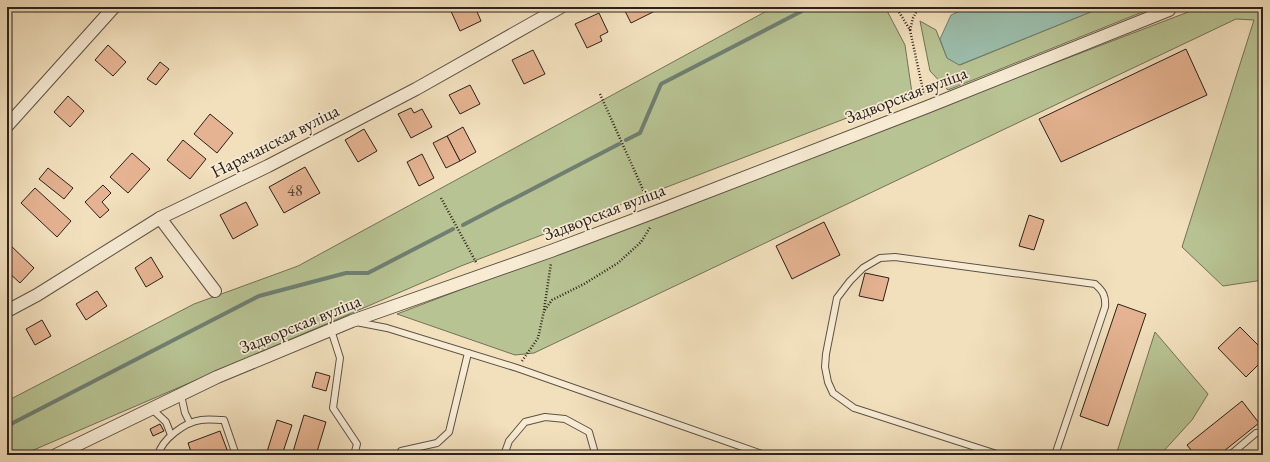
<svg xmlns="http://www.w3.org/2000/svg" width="1270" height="462" font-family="'EB Garamond',serif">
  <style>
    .green { fill: #b8c393; stroke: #727258 }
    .water { fill: #9cbeac; stroke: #6f7f72 }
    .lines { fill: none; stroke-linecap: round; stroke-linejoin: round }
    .stream { stroke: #6f7f72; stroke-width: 4 }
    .building { fill: #e5b391; stroke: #2c211c }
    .service-casing { stroke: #5e5144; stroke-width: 8 }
    .minor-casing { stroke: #5e5144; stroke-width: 14 }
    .path { stroke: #2c211c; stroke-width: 2.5; stroke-dasharray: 1 2; stroke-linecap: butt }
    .service { stroke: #f7ebd4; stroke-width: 6 }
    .minor { stroke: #f7ebd4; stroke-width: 12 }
    .labels { text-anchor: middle; stroke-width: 3.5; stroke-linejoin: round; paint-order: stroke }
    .number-label { font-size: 16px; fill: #5a4639 }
    .street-label { font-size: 18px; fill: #2c211c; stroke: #f7ebd4 }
  </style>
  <rect width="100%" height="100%" fill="#f2e0bd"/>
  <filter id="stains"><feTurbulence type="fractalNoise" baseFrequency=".005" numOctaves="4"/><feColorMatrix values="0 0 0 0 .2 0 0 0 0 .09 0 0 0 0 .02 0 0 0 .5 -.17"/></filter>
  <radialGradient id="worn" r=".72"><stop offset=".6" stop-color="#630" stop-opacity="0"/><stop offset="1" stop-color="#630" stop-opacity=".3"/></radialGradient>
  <g class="green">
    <path d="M774 7H885L905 45 912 93 461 266 22 455H7V401L194 304 298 266Z"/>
    <path d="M1103 7H1144L1145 11 948 90 930 71 920 21 936 30 947 58 960 65Z"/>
    <path d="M1197 7H1263V280L1223 286 1182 247 1254 20 1236 19 534 353 515 355 397 314 1196 9Z"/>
    <path d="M1155 332 1208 394 1192 420 1160 455H1116Z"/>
  </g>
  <path class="water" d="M969 7H1103L959 65 947 58 940 39 951 15Z"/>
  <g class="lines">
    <g class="stream">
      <path d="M626 140 640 133 661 84 802 11"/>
      <path d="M463 225 619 144"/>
      <path d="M7 426 259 296 346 273H368L453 229"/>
    </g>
  </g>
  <g class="building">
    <path d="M449 7H475L481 21 460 31Z"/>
    <path d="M623 7H653L655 11 631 23Z"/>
    <path d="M599 13 608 32 600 36 602 41 587 48 575 24Z"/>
    <path d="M108 45 126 62 113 76 95 60Z"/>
    <path d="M1186 49 1207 95 1061 162 1039 119Z"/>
    <path d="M533 50 545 74 524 84 512 60Z"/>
    <path d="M160 62 169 69 156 85 147 79Z"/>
    <path d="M470 85 480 104 460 114 449 95Z"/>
    <path d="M68 96 84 111 70 127 54 112Z"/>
    <path d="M411 108 414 113 422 109 432 127 411 138 398 114Z"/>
    <path d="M210 114 233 133 217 153 194 134Z"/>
    <path d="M463 127 476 152 460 161 447 136Z"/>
    <path d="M364 129 377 151 358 162 345 140Z"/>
    <path d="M447 136 460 161 446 168 433 143Z"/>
    <path d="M183 140 206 159 190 179 167 160Z"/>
    <path d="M132 153 150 169 128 193 110 177Z"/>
    <path d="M422 154 434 178 419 186 407 162Z"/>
    <path d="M305 167 320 193 284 213 269 187Z"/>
    <path d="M48 168 73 188 64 199 39 179Z"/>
    <path d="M103 185 111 193 102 202 109 210 100 218 85 202Z"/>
    <path d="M35 188 71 221 57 237 21 203Z"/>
    <path d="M246 202 258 225 233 239 220 215Z"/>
    <path d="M1029 215 1044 220 1034 250 1019 246Z"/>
    <path d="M824 222 840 255 792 279 776 246Z"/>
    <path d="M7 242 34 268 20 283 7 271Z"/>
    <path d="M151 257 163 277 146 287 135 268Z"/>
    <path d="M865 273 889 278 883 301 859 296Z"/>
    <path d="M97 291 107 306 86 320 76 304Z"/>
    <path d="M1118 304 1146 314 1108 426 1080 416Z"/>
    <path d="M42 320 51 336 35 345 26 329Z"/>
    <path d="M1240 327 1263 350V360L1246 377 1218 348Z"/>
    <path d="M316 372 330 376 326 391 312 387Z"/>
    <path d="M1242 401 1259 423 1219 455H1195L1187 445Z"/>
    <path d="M304 415 326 422 316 455H292Z"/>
    <path d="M277 420 292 425 282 455H266Z"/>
    <path d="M160 424 164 431 153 436 150 429Z"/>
    <path d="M220 431 229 455H192L188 443Z"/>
  </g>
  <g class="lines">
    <g class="service-casing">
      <g id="service">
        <path d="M356 322 387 328 517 368 765 455"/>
        <path d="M331 330 340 358 333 408 357 444 354 455"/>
        <path d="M181 395 185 413 190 423"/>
        <path d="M152 409 166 422 171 435"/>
        <path d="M158 455C162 439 185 422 201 420 208 419 216 420 224 420L236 455"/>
        <path d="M399 455 401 451 437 443 449 432 468 353"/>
        <path d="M504 455 509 441 525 422 545 417 565 419 589 432 595 453 598 455"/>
        <path d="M1000 455 854 408 833 393 828 382 825 367 826 354 837 298 850 281 863 268 880 258 895 257 1095 284C1103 291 1106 296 1105 307L1055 455"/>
        <path d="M1230 455 1256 433 1263 432"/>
      </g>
    </g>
    <g class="minor-casing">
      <g id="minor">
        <path d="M7 126 114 7"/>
        <path d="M160 218 215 291"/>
        <path d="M7 311 37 295 160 218 268 166 416 89 561 7"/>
        <path d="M56 455 217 377 352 321 551 251 663 209 927 107 1169 10"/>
      </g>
    </g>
    <g class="path">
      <path d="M896 7 910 30 924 95"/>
      <path d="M910 30 913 18 919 7"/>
      <path d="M600 94 649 203"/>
      <path d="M441 198 477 264"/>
      <path d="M544 310 551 263"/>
      <path d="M522 361 538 338 544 311 552 300 584 284 618 263 641 242 651 226"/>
    </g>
    <use href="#service" class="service"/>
    <use href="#minor" class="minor"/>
  </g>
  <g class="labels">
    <g class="number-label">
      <text x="295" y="196">48</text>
    </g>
    <g class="street-label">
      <text transform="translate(906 95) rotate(-21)" y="6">Задворская вуліца</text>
      <text transform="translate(275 141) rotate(-27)" y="6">Нарачанская вуліца</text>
      <text transform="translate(604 212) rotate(-21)" y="6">Задворская вуліца</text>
      <text transform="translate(300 324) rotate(-22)" y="6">Задворская вуліца</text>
    </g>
  </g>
  <rect width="1270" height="462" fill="none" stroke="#f2e0bd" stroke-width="24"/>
  <rect x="8" y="8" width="1254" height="446" fill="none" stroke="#2c211c" stroke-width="2"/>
  <rect x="12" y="12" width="1246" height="438" fill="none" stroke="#2c211c"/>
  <rect width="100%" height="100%" filter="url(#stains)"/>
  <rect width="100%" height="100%" fill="url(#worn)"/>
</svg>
